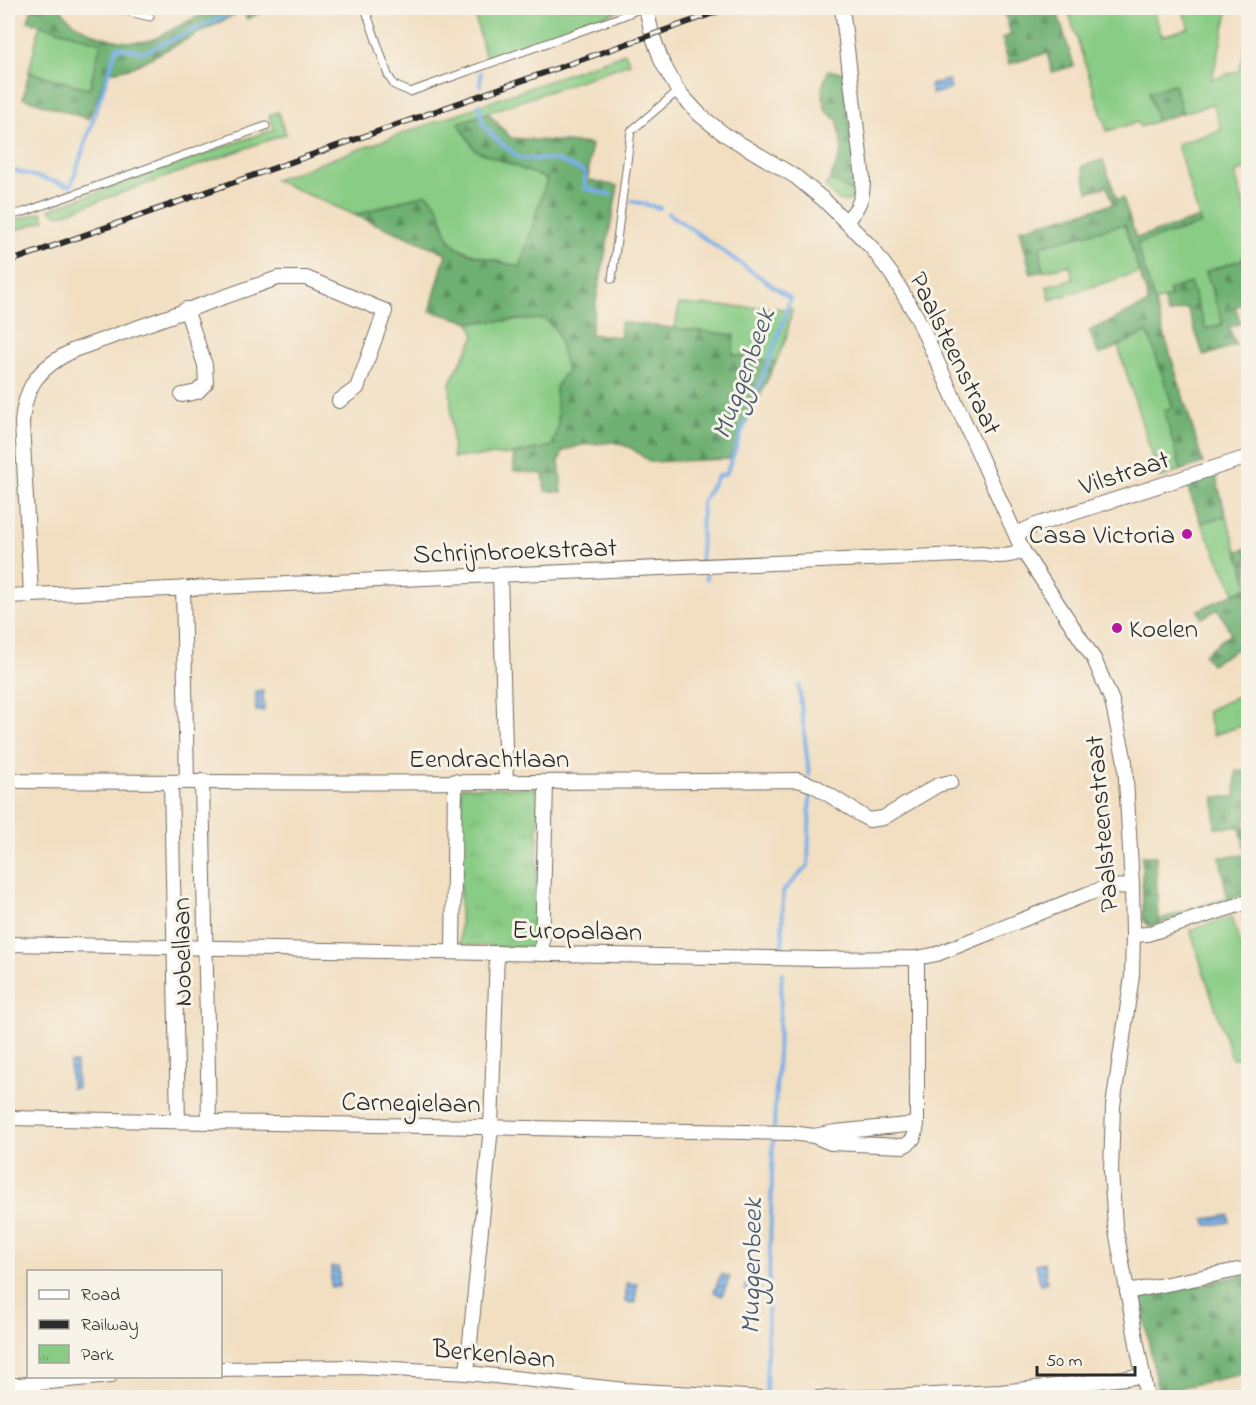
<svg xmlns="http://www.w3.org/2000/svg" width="1256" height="1405" font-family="'Indie Flower',sans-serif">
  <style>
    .green { fill: #89cc85; stroke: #5a7c58; stroke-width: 1.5 }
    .forest { fill: url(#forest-firs); stroke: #4c6e4e; stroke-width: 1.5 }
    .park { fill: url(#park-tufts); stroke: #5a7c58; stroke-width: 1.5 }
    .water { fill: url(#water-rules); stroke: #526d89; stroke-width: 1.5 }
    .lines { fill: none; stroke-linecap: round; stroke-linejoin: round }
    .stream { stroke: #79afe7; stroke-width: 4 }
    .service-casing { stroke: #716a60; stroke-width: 9 }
    .minor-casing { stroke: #716a60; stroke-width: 16 }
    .service { stroke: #fff; stroke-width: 7 }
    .minor { stroke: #fff; stroke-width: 14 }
    .rail-casing { stroke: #2b2b2b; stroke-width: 6 }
    .rail { stroke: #f7f3e8; stroke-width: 4; stroke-dasharray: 11; stroke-linecap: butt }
    .poi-dot { fill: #b5179e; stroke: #f7f3e8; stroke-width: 2 }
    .labels { text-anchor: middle; stroke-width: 6; stroke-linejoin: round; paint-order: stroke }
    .street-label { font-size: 27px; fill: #2b2b2b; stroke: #f7f3e8 }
    .poi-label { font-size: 27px; fill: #2b2b2b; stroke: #f7f3e8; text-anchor: end }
    .water-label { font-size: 28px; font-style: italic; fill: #46596d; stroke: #f7f3e8 }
  </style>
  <defs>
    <pattern id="forest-firs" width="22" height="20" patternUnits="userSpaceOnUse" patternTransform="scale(1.5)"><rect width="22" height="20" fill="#6eb072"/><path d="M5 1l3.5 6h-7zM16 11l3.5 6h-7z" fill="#5b8f5e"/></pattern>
    <pattern id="park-tufts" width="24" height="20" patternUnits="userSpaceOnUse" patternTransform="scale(1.5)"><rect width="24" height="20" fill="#89cc85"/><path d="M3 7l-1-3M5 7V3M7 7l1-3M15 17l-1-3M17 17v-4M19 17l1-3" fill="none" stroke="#76af73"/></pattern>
    <pattern id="water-rules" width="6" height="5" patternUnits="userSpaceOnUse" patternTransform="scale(1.5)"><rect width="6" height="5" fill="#79afe7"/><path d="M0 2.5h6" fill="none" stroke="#638fbb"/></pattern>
  </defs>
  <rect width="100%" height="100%" fill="#f7f3e8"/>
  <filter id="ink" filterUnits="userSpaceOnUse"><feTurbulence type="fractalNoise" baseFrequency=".0167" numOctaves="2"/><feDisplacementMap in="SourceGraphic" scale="12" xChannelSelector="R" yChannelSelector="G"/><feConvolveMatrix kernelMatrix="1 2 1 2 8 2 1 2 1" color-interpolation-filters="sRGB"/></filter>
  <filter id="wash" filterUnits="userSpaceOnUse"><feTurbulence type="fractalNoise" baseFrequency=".008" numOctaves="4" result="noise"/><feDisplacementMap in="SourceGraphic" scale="24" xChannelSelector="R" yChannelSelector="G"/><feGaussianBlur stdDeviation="1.35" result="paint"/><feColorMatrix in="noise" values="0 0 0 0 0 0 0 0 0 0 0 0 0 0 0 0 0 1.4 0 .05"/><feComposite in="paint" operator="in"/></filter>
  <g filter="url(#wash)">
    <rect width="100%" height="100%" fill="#f2dfc2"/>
    <g class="green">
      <path d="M473 8H626L486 59Z"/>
      <path d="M1067 8H1121L1123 12 1136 8H1152L1162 36 1189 28 1182 8H1229L1212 79 1239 71 1248 37V168L1235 173 1248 221V257L1206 272 1223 323 1206 329 1190 283 1169 291 1171 297 1154 302 1136 244 1201 224 1177 144 1221 130 1213 104 1183 113 1173 84 1149 92 1157 121 1140 127 1138 122 1107 131Z"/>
      <path d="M40 24 102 42 90 89 29 72Z"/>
      <path d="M625 53 630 63 458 123 475 150 547 179 520 267 476 255 455 246 447 235 440 212 416 196 355 215 274 180Z"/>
      <path d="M278 112 286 134 60 215 54 213 50 209 274 129 269 115Z"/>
      <path d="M830 179 850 191 856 188V195C843 210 834 197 825 186Z"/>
      <path d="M42 212 45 220 8 233V221L27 217Z"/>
      <path d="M1124 224 1139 272 1050 300 1047 286 1073 279 1070 265 1043 271 1040 246Z"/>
      <path d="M679 304 792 309 786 338 776 362 733 355V335L675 329Z"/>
      <path d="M545 319 557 331 567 371C550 390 559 401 558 422 558 431 555 438 552 446L513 454 453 458 450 382 475 336 470 322Z"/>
      <path d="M1148 332 1173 407 1164 411 1181 470 1159 478 1118 346Z"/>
      <path d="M1226 516 1248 583V587L1235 593 1201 523Z"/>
      <path d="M1248 691V724L1213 735 1207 711Z"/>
      <path d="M1248 891V895L1158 924V920Z"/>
      <path d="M1232 917 1248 968V1054L1232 1059 1190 930Z"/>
    </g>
    <g class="forest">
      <path d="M32 8H61C73 33 129 49 154 39L214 8H271L247 19 243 10 133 67 107 73 89 119 23 98 29 72 89 89 101 43 28 21Z"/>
      <path d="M1027 8H1056L1074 66 1052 72 1047 53 1009 64 1002 38 1011 35 1005 14Z"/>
      <path d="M828 71 843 72 858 185 856 188 850 191 830 179 842 151 838 121 825 110 822 87Z"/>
      <path d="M1174 84 1183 113 1157 121 1149 92Z"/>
      <path d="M488 113 511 138 591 144 588 180 618 186 590 334 621 337 620 322 734 335 733 355 776 362 729 459 650 462 631 448 614 442 582 445 563 451 559 461 562 492 545 491 543 474 514 471 513 454 552 446C555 438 558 430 558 422 559 396 547 394 567 371L557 331 545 319 470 322 430 311 446 253 355 215 426 194C446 205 439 234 456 247 468 256 504 263 520 267L547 179 475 150 458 123Z"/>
      <path d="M1103 160 1117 200 1123 198 1136 238 1200 218 1201 224 1137 244 1203 463 1181 470 1164 411 1173 407 1148 332 1099 355 1089 331 1149 303 1125 224 1040 246 1043 271 1031 274 1020 229 1113 204 1107 186 1088 192 1082 166Z"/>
      <path d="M1248 257V302L1235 307 1241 323 1229 327 1236 345 1204 356 1187 308 1168 314 1163 299 1171 297 1169 290 1190 283 1206 329 1223 324 1206 272Z"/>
      <path d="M1215 473 1226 516 1201 523 1185 481Z"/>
      <path d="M1246 549 1248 557V583L1238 551Z"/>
      <path d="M1248 587V632L1239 634 1244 645 1211 664 1204 654 1231 633 1218 609 1202 618 1198 610Z"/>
      <path d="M1248 760V816L1244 821 1248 838V891L1227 897 1220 857 1246 855 1240 827 1215 828V797H1235L1236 771 1246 770V761Z"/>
      <path d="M1142 856H1156L1158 924 1149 926 1143 920Z"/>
      <path d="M1248 1274V1373L1158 1392 1141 1300 1145 1296Z"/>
    </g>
    <path class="park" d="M461 787 539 788 535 948 460 945Z"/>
    <g class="water">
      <path d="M948 80 951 89 932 94 930 85Z"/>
      <path d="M256 691H263L264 711H256Z"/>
      <path d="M70 1063H76L77 1088H71Z"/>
      <path d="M1229 1215 1230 1222 1207 1226 1205 1219Z"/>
      <path d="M1044 1262 1047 1282 1040 1284 1036 1264Z"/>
      <rect x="331" y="1267" width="8" height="20"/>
      <path d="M721 1274 730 1277 722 1296 714 1292Z"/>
      <path d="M756 1280 762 1283 760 1289 752 1293 747 1292 745 1290 746 1284Z"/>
      <path d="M627 1283 637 1284 635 1303 625 1302Z"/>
    </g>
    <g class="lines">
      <g class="stream">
        <path d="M480 86 481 73"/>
        <path d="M479 104 483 124 493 136 519 158 556 160 585 172V188L611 195"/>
        <path d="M8 169 71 186 117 47 144 52 243 8"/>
        <path d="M632 201 660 208"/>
        <path d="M668 213 790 298 784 320 726 474 718 476 702 502 701 562"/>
        <path d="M706 576 707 579"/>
        <path d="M799 686 809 775"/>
        <path d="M782 954 783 891 808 866 810 793"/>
        <path d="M774 1128 782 973"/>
        <path d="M766 1393 773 1140"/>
      </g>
    </g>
  </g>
  <g filter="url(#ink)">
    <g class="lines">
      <g class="service-casing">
        <g id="service">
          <path d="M113 8 150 17"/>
          <path d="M365 8 388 75 394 85 410 92 620 17 641 8"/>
          <path d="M8 216 24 212 266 126"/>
          <path d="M612 279 631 131 678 91"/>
        </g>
      </g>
      <g class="minor-casing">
        <g id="minor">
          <path d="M646 8 652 34 662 62 678 91 700 115 724 134 796 177 824 200 871 247 892 275 917 317 1023 551 1094 659 1112 701 1125 762 1132 886 1133 935 1132 976 1113 1106 1111 1172 1115 1225 1147 1398"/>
          <path d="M842 8 863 179C863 198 859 208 846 221"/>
          <path d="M182 395 197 392 206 383 205 365 186 309"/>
          <path d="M1016 534 1036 525 1248 457"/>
          <path d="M500 574 506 782"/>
          <path d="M183 588 187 781"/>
          <path d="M31 595 22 423C25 384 40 367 74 350L278 278H306L385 311 357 388 339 401"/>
          <path d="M8 596 983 554C997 557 1010 557 1023 551"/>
          <path d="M8 777 19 781C278 783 538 783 798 780L815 786 869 820 883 818 938 785 951 782"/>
          <path d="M202 781 209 1121"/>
          <path d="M171 782 178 1121"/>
          <path d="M1133 935 1147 934 1248 902"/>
          <path d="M8 944 819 959 917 958 937 954 1087 894 1108 887 1132 886"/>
          <path d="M453 951 455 781"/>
          <path d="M542 954 546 783"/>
          <path d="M8 1118 791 1133 814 1136 831 1143 903 1146C915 1141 915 1136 917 1124V958"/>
          <path d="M814 1136 835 1132 917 1124"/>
          <path d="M1127 1292 1248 1268"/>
          <path d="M220 1369 357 1367 467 1373 625 1390 763 1398"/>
          <path d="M467 1373 491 1127 497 953"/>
          <path d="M8 1386 110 1376"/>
          <path d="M817 1398 887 1397 1000 1392 1143 1376"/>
        </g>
      </g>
      <use href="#service" class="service"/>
      <use href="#minor" class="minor"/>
      <g class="rail-casing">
        <path id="rail" d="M8 262 728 8"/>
      </g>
      <use href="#rail" class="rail"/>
    </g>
  </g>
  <g class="poi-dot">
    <circle cx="1187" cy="534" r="6"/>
    <circle cx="1117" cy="628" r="6"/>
  </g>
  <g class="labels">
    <g class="street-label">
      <text transform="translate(956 353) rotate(64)" y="9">Paalsteenstraat</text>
      <text transform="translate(1124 472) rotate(-18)" y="9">Vilstraat</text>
      <text transform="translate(515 550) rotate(-2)" y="9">Schrijnbroekstraat</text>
      <text x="489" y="767">Eendrachtlaan</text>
      <text transform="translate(1101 824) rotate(-95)" y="9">Paalsteenstraat</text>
      <text transform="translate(577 930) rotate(1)" y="9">Europalaan</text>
      <text transform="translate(181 952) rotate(-91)" y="9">Nobellaan</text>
      <text transform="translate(411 1102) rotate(1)" y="9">Carnegielaan</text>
      <text transform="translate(494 1353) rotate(5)" y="9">Berkenlaan</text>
    </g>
    <g class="poi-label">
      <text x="1175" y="543">Casa Victoria</text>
      <text x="1129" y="637" text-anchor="start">Koelen</text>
    </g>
    <g class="water-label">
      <text transform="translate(742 373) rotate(-70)" y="10">Muggenbeek</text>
      <text transform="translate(750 1266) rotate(-89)" y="10">Muggenbeek</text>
    </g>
  </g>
  <rect width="1256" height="1405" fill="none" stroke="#f7f3e8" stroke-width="30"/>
  <rect x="27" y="1270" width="195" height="108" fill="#f7f3e8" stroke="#a5a39c" stroke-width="1.5"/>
  <rect x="39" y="1290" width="30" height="9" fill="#ffffff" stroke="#a5a39c" stroke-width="1.5"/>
  <text x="81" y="1300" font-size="18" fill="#2b2b2b">Road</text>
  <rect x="39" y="1320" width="30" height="9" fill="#2b2b2b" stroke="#a5a39c" stroke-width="1.5"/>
  <text x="81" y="1330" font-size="18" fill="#2b2b2b">Railway</text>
  <rect x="39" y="1345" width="30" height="18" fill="url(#park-tufts)" stroke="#a5a39c" stroke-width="1.5"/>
  <text x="81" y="1360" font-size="18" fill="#2b2b2b">Park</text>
  <path d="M1037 1366v9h98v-9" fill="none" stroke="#2b2b2b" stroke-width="3"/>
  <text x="1046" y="1366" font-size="18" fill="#2b2b2b" stroke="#f7f3e8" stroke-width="4.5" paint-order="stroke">50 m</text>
</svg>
